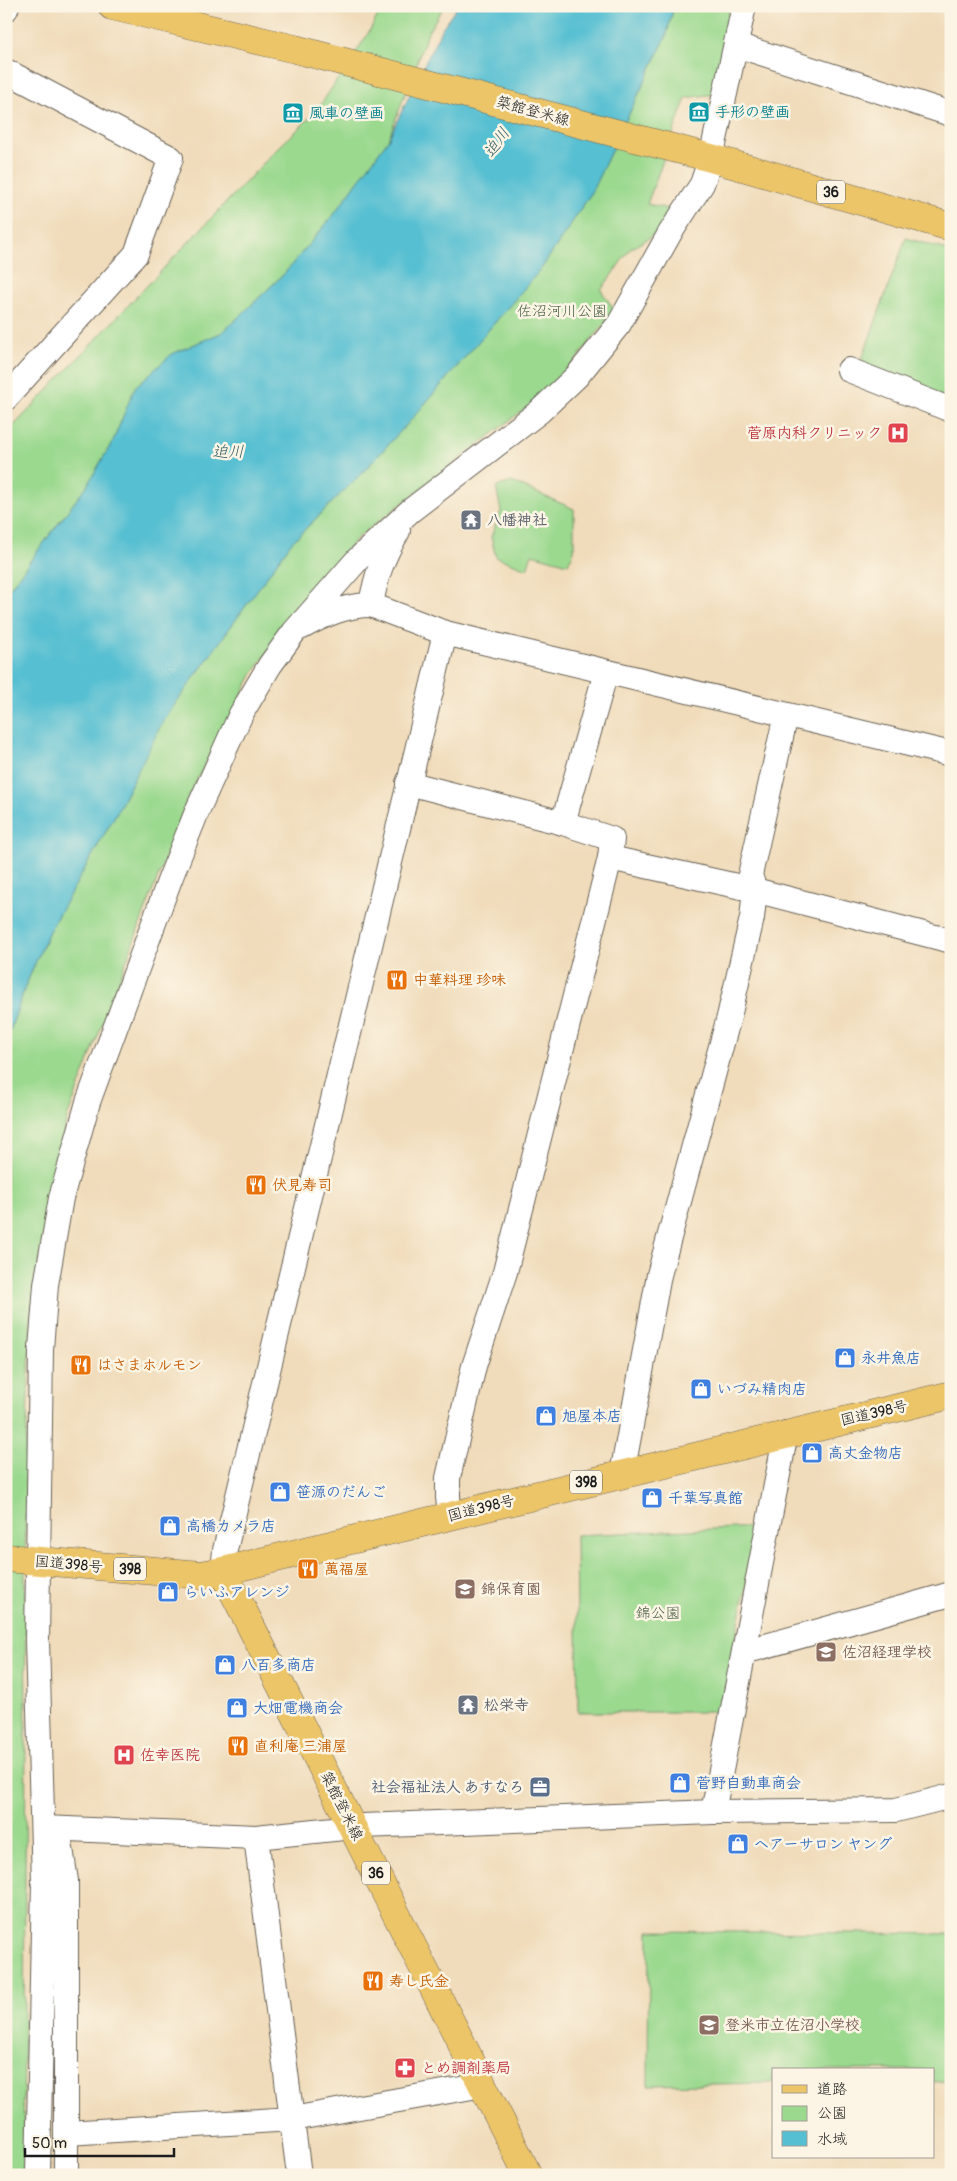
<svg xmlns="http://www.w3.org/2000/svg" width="957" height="2181" font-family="Pangolin,'Klee One',sans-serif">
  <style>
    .green { fill: #9bd98f; stroke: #5c7a56 }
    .water { fill: #56bfd2; stroke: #396e77 }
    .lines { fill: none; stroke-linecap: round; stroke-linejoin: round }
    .street-casing { stroke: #665f53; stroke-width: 26 }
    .primary-casing { stroke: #665f53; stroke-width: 29 }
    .highway-casing { stroke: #665f53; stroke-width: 29 }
    .street { stroke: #fff; stroke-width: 24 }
    .primary { stroke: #edc569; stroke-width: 28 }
    .highway { stroke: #edc569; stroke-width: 28 }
    .labels { text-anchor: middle; stroke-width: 5; stroke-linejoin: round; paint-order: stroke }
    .shield { fill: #fcf5e5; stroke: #5f5d58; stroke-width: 1 }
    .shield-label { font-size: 14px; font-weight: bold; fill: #1c1c1c }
    .street-label { font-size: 15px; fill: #1c1c1c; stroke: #fcf5e5 }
    .culture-label { font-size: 15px; font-weight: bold; fill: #0d838f; stroke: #fcf5e5; text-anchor: start }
    .park-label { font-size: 15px; fill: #485e44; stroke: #fcf5e5 }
    .health-label { font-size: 15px; font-weight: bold; fill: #be3a42; stroke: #fcf5e5; text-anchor: start }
    .worship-label { font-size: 15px; font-weight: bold; fill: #5b616d; stroke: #fcf5e5; text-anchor: start }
    .food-label { font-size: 15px; font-weight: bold; fill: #c56008; stroke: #fcf5e5; text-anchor: start }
    .shop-label { font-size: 15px; font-weight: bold; fill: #366cbe; stroke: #fcf5e5; text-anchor: start }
    .education-label { font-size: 15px; font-weight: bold; fill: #785e54; stroke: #fcf5e5; text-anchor: start }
    .service-label { font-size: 15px; font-weight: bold; fill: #4e5e75; stroke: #fcf5e5; text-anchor: end }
    .water-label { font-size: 16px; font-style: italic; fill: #335d65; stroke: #fcf5e5 }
  </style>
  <rect width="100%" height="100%" fill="#fcf5e5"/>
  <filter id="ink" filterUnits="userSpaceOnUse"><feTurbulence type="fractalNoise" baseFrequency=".02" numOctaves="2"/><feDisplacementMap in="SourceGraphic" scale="10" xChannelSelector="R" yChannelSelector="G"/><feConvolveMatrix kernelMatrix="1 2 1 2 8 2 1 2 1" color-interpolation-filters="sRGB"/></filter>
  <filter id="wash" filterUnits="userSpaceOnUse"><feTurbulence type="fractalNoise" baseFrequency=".0096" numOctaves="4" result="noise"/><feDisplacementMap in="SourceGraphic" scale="20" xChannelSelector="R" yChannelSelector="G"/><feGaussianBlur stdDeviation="1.12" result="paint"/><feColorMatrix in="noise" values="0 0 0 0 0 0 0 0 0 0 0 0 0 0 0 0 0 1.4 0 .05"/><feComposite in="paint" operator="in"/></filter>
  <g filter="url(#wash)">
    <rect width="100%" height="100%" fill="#f0dbba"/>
    <g class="green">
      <path d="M383 6H444L428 32 388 140 332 217 284 274 223 332 172 354 113 441 86 487 6 593V434L277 149 315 113 366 37Z"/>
      <path d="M674 6H730L715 94 686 98 647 204 677 211 666 228 630 249 601 290 615 311 574 362 535 401 357 538 303 601 252 675 189 795 67 1118 49 1199 31 1319 26 1449 25 1586 26 1729 23 2175H6V1042L25 987 49 931 117 812 163 720 291 543 363 472 410 421 541 269 590 195 666 37Z"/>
      <path d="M906 238 951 251V375L944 397 860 364Z"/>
      <path d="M512 482 574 509V551L568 564 532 554 527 569 496 557 491 537 501 511 496 487Z"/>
      <path d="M758 1527 721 1712H578L576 1535Z"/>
      <path d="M649 1931 951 1934V2081L933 2082V2070H773V2083L648 2085Z"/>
    </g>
    <path class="water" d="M458 6H674L666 37 590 195 541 269 410 421 363 472 291 543 163 721 117 812 49 931 25 987 6 1042V593L86 487 113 441 135 387 172 354 223 332 284 274 332 217 388 140 442 28Z"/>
  </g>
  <g filter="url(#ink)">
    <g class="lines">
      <g class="street-casing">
        <g id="street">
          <path d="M6 9 7 6"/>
          <path d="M736 45 951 114"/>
          <path d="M6 71 171 158 136 254 6 398"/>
          <path d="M849 370 951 410"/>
          <path d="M398 531C383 557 376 575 371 605L445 633 951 754"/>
          <path d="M302 627C324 615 346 605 371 605"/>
          <path d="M408 783 563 823 612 839 610 858 755 890 951 941"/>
          <path d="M563 823 606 672"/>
          <path d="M622 1474 659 1275 729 1017 752 918 755 890 750 875 786 715"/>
          <path d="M450 1515 448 1497V1478L474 1366 505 1272 610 858"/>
          <path d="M223 1571 225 1550 445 633"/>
          <path d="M744 1652 951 1594"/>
          <path d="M713 1812 786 1433"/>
          <path d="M44 1828 256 1837"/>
          <path d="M58 1829 66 1881V2175"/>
          <path d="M67 2133 292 2119 472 2087 482 2083"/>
          <path d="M38 2175 44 1882 37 1641 41 1349 46 1285 61 1198 88 1102 170 879 198 809 241 714 270 665 294 632 358 559 410 511 539 412 577 376 619 324 670 233 702 184 711 158 744 6"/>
          <path d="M299 2175 256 1837 363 1826 713 1812 896 1810 951 1796"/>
        </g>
      </g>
      <g class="primary-casing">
        <g id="primary">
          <path d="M112 6 295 49 711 158 951 227"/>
          <path d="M223 1571 528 2175"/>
        </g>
      </g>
      <g class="highway-casing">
        <path id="highway" d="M6 1558 201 1575 223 1571 951 1395"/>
      </g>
      <use href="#street" class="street"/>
      <use href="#primary" class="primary"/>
      <use href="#highway" class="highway"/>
    </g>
  </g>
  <defs>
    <g id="museum-square" transform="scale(1.125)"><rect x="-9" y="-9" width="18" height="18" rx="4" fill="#0f9aa8" stroke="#fcf5e5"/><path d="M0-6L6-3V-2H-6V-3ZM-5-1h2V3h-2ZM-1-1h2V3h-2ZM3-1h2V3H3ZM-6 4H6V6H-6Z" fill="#fff"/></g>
    <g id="hospital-square" transform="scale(1.125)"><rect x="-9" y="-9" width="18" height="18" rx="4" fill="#e0444e" stroke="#fcf5e5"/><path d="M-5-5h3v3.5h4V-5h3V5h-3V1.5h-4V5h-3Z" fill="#fff"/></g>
    <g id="temple-square" transform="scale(1.125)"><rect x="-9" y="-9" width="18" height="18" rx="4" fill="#6b7280" stroke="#fcf5e5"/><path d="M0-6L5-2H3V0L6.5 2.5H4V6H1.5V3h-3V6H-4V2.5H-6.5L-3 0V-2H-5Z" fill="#fff"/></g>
    <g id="restaurant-square" transform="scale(1.125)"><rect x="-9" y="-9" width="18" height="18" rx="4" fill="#e8710a" stroke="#fcf5e5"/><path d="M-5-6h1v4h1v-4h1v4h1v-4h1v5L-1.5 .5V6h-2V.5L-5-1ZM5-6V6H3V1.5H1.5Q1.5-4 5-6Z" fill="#fff"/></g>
    <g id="shop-square" transform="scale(1.125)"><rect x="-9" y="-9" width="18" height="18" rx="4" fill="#3f7fe0" stroke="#fcf5e5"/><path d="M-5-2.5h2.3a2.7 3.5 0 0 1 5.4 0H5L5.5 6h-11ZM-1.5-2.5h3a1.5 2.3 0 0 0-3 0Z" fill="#fff"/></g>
    <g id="school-square" transform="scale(1.125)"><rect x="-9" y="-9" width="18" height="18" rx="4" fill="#8d6e63" stroke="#fcf5e5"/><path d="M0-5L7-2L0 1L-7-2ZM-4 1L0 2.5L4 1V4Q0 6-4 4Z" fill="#fff"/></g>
    <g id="office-square" transform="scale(1.125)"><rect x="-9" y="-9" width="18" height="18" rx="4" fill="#5c6f8a" stroke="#fcf5e5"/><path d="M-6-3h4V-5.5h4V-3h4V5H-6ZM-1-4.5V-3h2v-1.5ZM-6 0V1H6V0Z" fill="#fff"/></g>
    <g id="pharmacy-square" transform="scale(1.125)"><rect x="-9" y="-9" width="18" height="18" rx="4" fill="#e0444e" stroke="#fcf5e5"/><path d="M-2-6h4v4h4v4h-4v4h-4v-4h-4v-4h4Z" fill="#fff"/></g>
  </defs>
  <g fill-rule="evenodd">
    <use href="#museum-square" x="699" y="112"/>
    <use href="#museum-square" x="293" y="113"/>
    <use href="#hospital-square" x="898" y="433"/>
    <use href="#temple-square" x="471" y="520"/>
    <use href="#restaurant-square" x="397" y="980"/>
    <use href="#restaurant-square" x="256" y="1185"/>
    <use href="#shop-square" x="845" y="1358"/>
    <use href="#restaurant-square" x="81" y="1365"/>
    <use href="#shop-square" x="701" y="1389"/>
    <use href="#shop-square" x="546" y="1416"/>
    <use href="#shop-square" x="812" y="1453"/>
    <use href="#shop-square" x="280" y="1492"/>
    <use href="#shop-square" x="652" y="1498"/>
    <use href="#shop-square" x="170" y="1526"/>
    <use href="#restaurant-square" x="308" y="1569"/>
    <use href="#school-square" x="465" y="1589"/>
    <use href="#shop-square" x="168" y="1592"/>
    <use href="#school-square" x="826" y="1652"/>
    <use href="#shop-square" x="225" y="1665"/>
    <use href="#temple-square" x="468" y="1705"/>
    <use href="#shop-square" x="237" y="1708"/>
    <use href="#restaurant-square" x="238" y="1746"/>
    <use href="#hospital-square" x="124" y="1755"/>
    <use href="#shop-square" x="680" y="1783"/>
    <use href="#office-square" x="540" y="1787"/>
    <use href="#shop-square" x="738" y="1844"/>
    <use href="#restaurant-square" x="373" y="1981"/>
    <use href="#school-square" x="709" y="2025"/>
    <use href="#pharmacy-square" x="405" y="2068"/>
  </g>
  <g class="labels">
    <g class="shield">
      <rect x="817" y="180.5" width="28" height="23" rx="4"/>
      <rect x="570" y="1470.5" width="32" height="23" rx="4"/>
      <rect x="114" y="1557.5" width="32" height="23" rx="4"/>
      <rect x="362" y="1861.5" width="28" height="23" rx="4"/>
    </g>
    <g class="shield-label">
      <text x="831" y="197">36</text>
      <text x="586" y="1487">398</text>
      <text x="130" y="1574">398</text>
      <text x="376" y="1878">36</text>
    </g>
    <g class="street-label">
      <text transform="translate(533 111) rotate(15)" y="5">築館登米線</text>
      <text transform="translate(874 1413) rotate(-13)" y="5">国道398号</text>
      <text transform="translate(481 1508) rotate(-14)" y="5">国道398号</text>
      <text transform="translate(69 1564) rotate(5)" y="5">国道398号</text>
      <text transform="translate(342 1806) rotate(63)" y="5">築館登米線</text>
    </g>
    <g class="culture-label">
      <text x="715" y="117">手形の壁画</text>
      <text x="309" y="118">風車の壁画</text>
    </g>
    <g class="park-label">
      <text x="562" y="316">佐沼河川公園</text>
      <text x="658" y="1618">錦公園</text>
    </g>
    <g class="health-label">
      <text x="882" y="438" text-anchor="end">菅原内科クリニック</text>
      <text x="140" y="1760">佐幸医院</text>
      <text x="421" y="2073">とめ調剤薬局</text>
    </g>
    <g class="worship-label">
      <text x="487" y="525">八幡神社</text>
      <text x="484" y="1710">松栄寺</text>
    </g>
    <g class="food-label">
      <text x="413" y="985">中華料理 珍味</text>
      <text x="272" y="1190">伏見寿司</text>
      <text x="97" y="1370">はさまホルモン</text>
      <text x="324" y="1574">萬福屋</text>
      <text x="254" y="1751">直利庵 三浦屋</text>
      <text x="389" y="1986">寿し氏金</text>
    </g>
    <g class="shop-label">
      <text x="861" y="1363">永井魚店</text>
      <text x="717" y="1394">いづみ精肉店</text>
      <text x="562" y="1421">旭屋本店</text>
      <text x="828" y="1458">高丈金物店</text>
      <text x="296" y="1497">笹源のだんご</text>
      <text x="668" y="1503">千葉写真館</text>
      <text x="186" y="1531">高橋カメラ店</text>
      <text x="184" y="1597">らいふアレンジ</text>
      <text x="241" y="1670">八百多商店</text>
      <text x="253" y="1713">大畑電機商会</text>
      <text x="696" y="1788">菅野自動車商会</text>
      <text x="754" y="1849">ヘアーサロン ヤング</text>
    </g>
    <g class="education-label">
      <text x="481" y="1594">錦保育園</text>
      <text x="842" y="1657">佐沼経理学校</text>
      <text x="725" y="2030">登米市立佐沼小学校</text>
    </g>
    <g class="service-label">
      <text x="524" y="1792">社会福祉法人 あすなろ</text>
    </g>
    <g class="water-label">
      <text transform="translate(496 142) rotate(-54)" y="6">迫川</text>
      <text x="228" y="457">迫川</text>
    </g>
  </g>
  <rect width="957" height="2181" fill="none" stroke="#fcf5e5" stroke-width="25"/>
  <rect x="772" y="2068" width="162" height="90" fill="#fcf5e5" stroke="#a29e95"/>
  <rect x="782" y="2085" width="25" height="8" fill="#edc569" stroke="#a29e95"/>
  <text x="817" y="2094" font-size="15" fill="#1c1c1c">道路</text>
  <rect x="782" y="2106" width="25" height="15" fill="#9bd98f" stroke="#a29e95"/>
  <text x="817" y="2118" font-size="15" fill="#1c1c1c">公園</text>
  <rect x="782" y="2131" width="25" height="15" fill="#56bfd2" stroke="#a29e95"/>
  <text x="817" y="2144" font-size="15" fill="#1c1c1c">水域</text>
  <path d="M25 2148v8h149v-8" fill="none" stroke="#1c1c1c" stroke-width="2.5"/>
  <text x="32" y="2148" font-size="15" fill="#1c1c1c" stroke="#fcf5e5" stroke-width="4" paint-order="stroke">50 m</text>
</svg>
